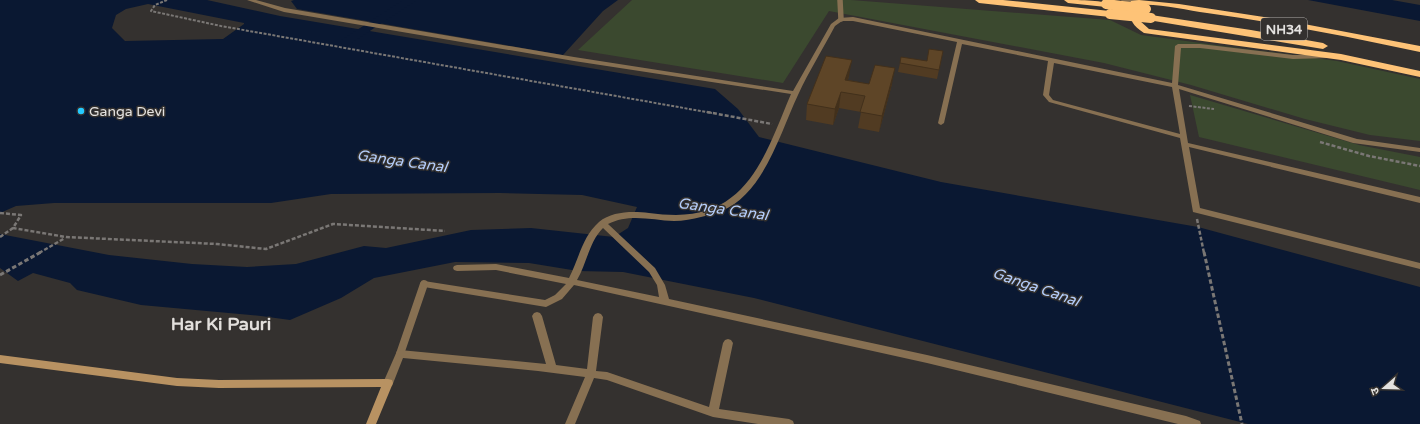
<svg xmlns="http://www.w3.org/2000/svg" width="1420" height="424" font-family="'Varela Round','Noto Sans Devanagari',sans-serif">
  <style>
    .green { fill: #3b492f }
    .water { fill: #0a1832; fill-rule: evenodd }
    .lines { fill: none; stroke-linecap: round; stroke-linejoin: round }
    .canal { fill: #0a1832; fill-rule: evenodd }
    .path-far2 { stroke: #7a7775; stroke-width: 2; stroke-dasharray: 3 1.5; stroke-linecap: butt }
    .path-far1 { stroke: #7a7775; stroke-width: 2.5; stroke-dasharray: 4 2; stroke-linecap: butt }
    .path { stroke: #7a7775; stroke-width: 3; stroke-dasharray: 4.5 2.5; stroke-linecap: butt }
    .lane-far1 { stroke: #877052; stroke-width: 5.5 }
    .lane { stroke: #877052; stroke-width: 8 }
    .street { fill: #877052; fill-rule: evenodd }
    .secondary { fill: #b89262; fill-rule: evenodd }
    .highway { fill: #fec377; fill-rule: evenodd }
    .highway-bridge { stroke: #fec377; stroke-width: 10 }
    .wall { fill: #513b22 }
    .shaded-wall { fill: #42301b }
    .building { fill: #5e4527; stroke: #42301b }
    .poi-dot { fill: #25c9fe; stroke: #34312f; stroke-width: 1.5 }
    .labels { text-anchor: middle; stroke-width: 3; stroke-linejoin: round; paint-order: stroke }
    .shield { fill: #34312f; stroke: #afadab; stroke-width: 1 }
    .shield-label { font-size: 13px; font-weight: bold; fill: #e4e2e0 }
    .poi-label { font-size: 14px; fill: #e4e2e0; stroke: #34312f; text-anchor: start }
    .water-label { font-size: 15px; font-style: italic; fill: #b4cdfa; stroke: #34312f }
    .district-label { font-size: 18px; font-weight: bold; fill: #e2dfdc; stroke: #34312f }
  </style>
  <rect width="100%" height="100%" fill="#34312f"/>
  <g class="green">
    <path d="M632 0H851L1110 20 1141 35 1337 61 1420 79V141L1370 135 1305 119 1191 85 1104 63 829 11 783 83 578 50Z"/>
    <path d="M1190 95 1359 145 1420 157V190L1199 137Z"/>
  </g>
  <g class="water">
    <path d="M0 0H207L280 16 715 89 738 109 759 137 941 182 1198 227 1420 287V424H1248L754 298 623 272 578 271 529 263 455 262 374 278 341 298 290 320 261 316 141 305 77 290 70 283 33 273 18 281 0 268V234L109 255 192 264 247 267 296 264 364 246 386 248 471 230 531 228 614 237 628 228 637 207 582 195 500 193 331 194 271 203H54L16 206 0 213ZM148 4 244 23V24L223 39 125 41 112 28 116 15 126 9Z"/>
    <path d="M294 0H618L603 11 563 55 297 9 291 1Z"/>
    <path d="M1308 0H1392L1420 5V21Z"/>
  </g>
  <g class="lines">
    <path class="canal" d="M403 0H417L350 44H342L340 41Z"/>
    <g class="path-far2">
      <path d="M167 0 155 5 151 11 221 26 712 113"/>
      <path d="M1189 106 1214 109"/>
    </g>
    <g class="path-far1">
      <path d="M707 112 772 124"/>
      <path d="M1320 142 1369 156 1420 166"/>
      <path d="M0 213 21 215 13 228 66 237 217 244 266 249 333 224 445 231"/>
      <path d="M1197 219 1204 253"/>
      <path d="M0 237 13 228"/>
      <path d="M39 253 65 238"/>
    </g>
    <g class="path">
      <path d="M1204 252 1242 424"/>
      <path d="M0 275 41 252"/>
    </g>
    <g class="lane-far1">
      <path d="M840 0 841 19"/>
      <path d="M1124 0 1137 1"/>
    </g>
    <path class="lane" d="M400 354 424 284"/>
    <g class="street">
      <path d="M247 0H256L285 8 574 57 793 91 831 24 839 18 853 17 1172 83 1175 46 1178 44H1200L1293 55H1326L1329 57 1328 58 1293 59 1200 48H1181L1178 85 1357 139 1420 148V152L1353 143 1179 89 1188 143 1420 197V203L1189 147 1200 208 1420 263V269L1193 212 1180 138 1049 102 1043 95 1048 61 962 44 944 123 941 125 939 124 938 123 957 42 853 21H842L835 26C823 49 809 71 798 95 780 133 764 194 721 211 715 214 708 215 701 217 693 219 683 221 674 221 652 220 629 213 608 224L655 268 665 285 669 299 927 355 1186 416 1200 421 1201 424H1178L927 363 574 285 562 299 546 307 424 287 421 286 420 284 421 282 424 281 545 300 555 295 566 284 496 270 457 271 454 270 453 268 454 266 457 265 496 264 569 278C579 259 582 237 599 222 612 211 633 211 649 213 658 214 667 215 676 215 750 215 767 150 791 94L574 61 284 12ZM1054 63 1172 87 1180 134 1053 100 1049 95ZM603 228 649 272 657 285 659 297 577 280C587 263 589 242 603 228Z"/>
      <path d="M537 312 540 313 542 316 556 365 587 369 593 317 595 314 598 313 601 314 603 317 596 371 607 372 709 407 723 343 725 340 728 339 731 340 733 343 719 409 789 419 793 421 794 424H758L713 417 607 380 594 378 575 424H565L585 377 538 371 403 358 392 386 388 387 384 386 383 383 397 351 400 350 546 364 532 316 534 313Z"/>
    </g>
    <path class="secondary" d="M0 355 177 378 219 380 388 379 392 380 393 383 376 424H366L381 387 219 388 177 386 0 363Z"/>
    <g class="highway">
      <path d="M975 0H1003L1110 11 1114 14 1110 17 979 3Z"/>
      <path d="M1064 0C1075 0 1102 0 1110 4L1106 7 1068 3Z"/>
      <path d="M1139 0 1179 4 1283 20 1420 46V52C1350 37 1279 23 1207 13 1186 10 1159 3 1138 5L1139 20 1149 29 1341 54 1420 71V77L1341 60 1144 33C1131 25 1129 18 1130 3L1131 1Z"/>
      <path d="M1151 15 1251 30 1323 43 1328 46 1323 49 1148 20 1147 18Z"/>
    </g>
    <g class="highway-bridge">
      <path d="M1106 4 1146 9"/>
      <path d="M1110 14 1151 18"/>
    </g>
  </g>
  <g class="wall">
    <path d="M943 51 937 79 898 72 900 63 927 61Z"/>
    <path d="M849 76 848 80 869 84H892L879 132 858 128 861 112 839 108 833 125 806 120 807 104Z"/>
  </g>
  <g class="shaded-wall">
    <path d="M852 60 849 76 844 93 845 80Z"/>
    <path d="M895 68 892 84 879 132 882 116Z"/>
    <path d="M841 92 839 108 833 125 835 109Z"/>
  </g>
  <g class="building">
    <path d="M929 49 943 51 939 70 900 63 901 57 927 61Z"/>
    <path d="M826 56 852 60 845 80 869 84 875 65 895 68 882 116 860 112 865 96 841 92 835 109 807 104Z"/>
  </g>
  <circle class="poi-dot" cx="81" cy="111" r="4"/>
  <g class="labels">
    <rect class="shield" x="1261" y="18" width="46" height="22" rx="3"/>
    <g class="shield-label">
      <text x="1284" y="34">NH34</text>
    </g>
    <g class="poi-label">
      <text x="89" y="116">Ganga Devi</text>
    </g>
    <g class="water-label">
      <text transform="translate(402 161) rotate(8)" y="5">Ganga Canal</text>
      <text transform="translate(723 209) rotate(8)" y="5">Ganga Canal</text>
      <text transform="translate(1036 287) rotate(19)" y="5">Ganga Canal</text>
    </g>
    <g class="district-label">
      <text x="221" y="330">Har Ki Pauri</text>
    </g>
  </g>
  <g transform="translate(1384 388) rotate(250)" stroke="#34312f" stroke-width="3" paint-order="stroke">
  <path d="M0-3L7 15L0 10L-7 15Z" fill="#e4e2e0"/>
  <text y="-6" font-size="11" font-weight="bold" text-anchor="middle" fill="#e4e2e0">उ</text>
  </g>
</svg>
